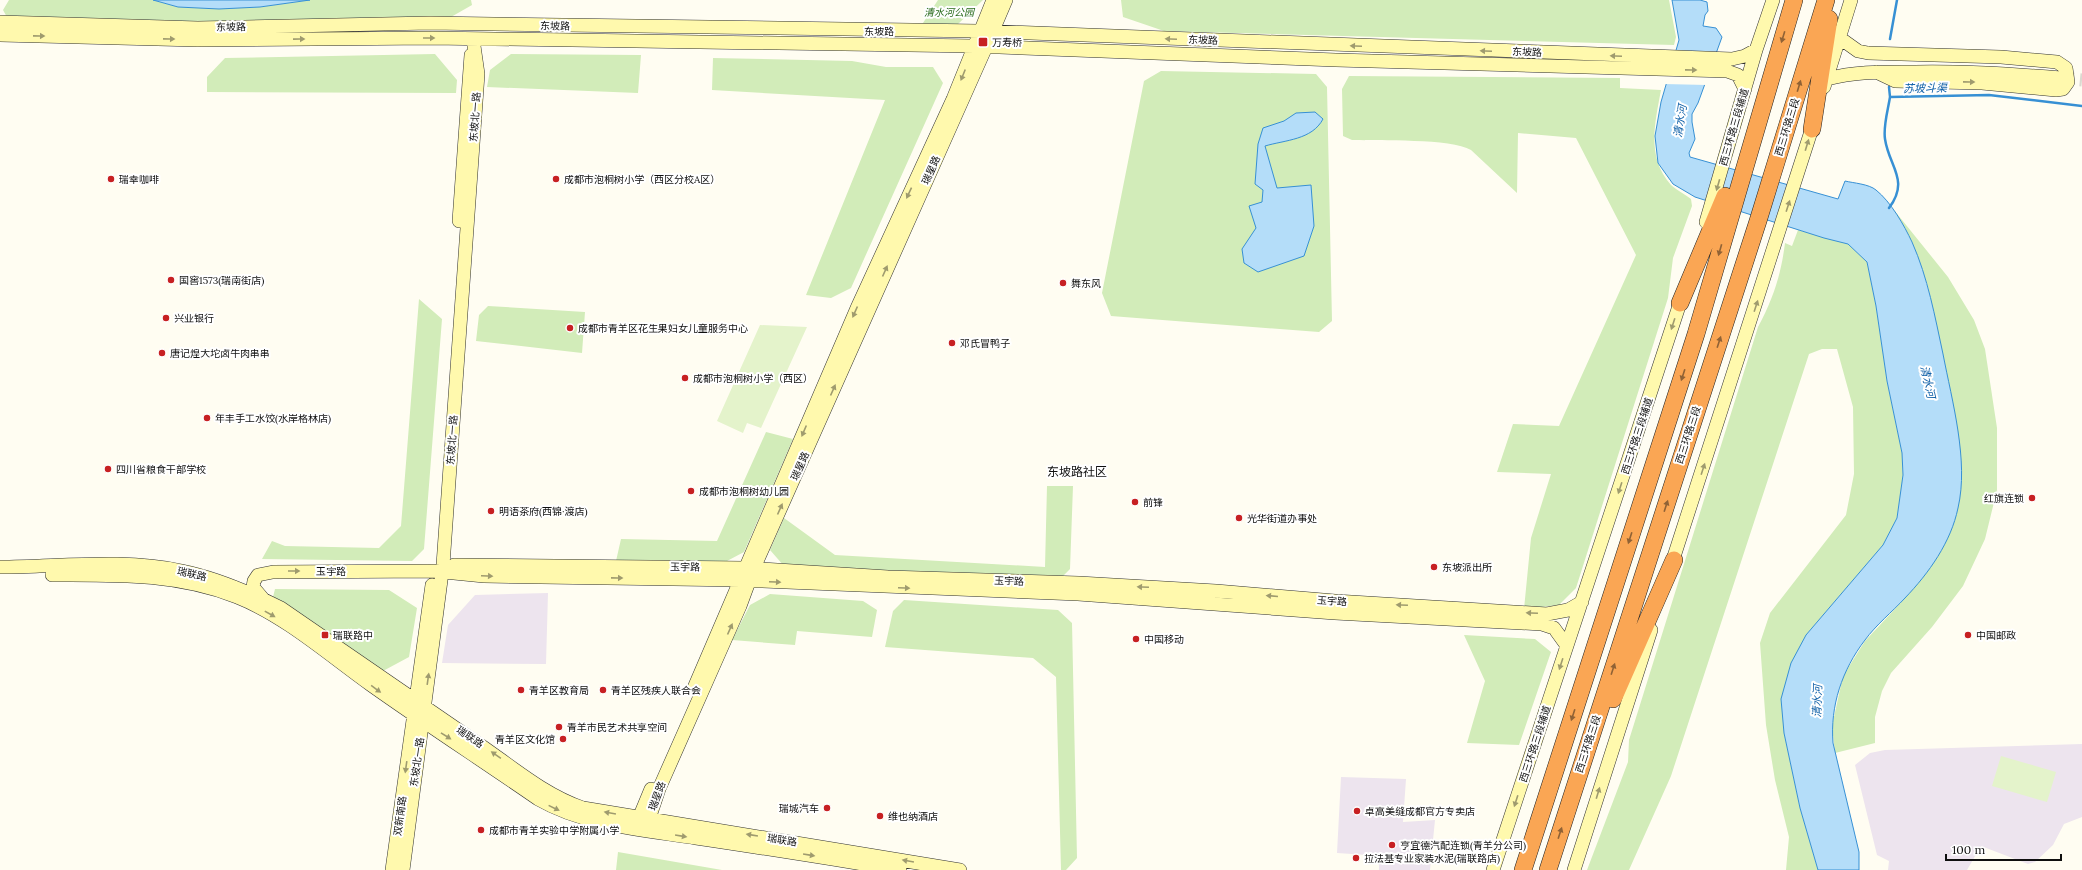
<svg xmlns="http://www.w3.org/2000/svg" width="2082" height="870" viewBox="0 0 2082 870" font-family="Lora,'Noto Sans SC',serif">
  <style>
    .industrial { fill: #ede4ee }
    .green { fill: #d2ecb9 }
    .pitch { fill: #e4f3cb }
    .water { fill: #b4ddf9; stroke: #3790d4 }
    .pier { fill: #fffdf2 }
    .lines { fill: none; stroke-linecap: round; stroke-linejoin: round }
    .stream { stroke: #3790d4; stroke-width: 2.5 }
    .secondary-tunnel { stroke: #dbd9d0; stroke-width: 13; stroke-dasharray: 13 6; stroke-linecap: butt }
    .secondary-casing { stroke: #313131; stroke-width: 14 }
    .highway-casing { stroke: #202020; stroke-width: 18 }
    .secondary { stroke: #fff9ad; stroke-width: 13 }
    .highway { stroke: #faa654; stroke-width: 17 }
    .oneway { fill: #9f9b6e }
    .oneway2 { fill: #906235 }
    .poi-dot { fill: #c72022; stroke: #fff; stroke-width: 1.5 }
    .labels { text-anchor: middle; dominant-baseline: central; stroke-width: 4; stroke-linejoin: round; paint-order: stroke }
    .park-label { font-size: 10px; font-style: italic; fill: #296b1c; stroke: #fff }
    .street-label { font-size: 10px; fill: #0f0f0f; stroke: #fff }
    .poi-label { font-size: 10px; fill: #0f0f0f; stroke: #fff; text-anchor: start }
    .water-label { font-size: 11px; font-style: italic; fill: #1161a8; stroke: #fff }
    .quarter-label { font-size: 12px; fill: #0f0f0f; stroke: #fff }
  </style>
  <rect width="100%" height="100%" fill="#fffdf2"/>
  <path class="industrial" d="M548,593L546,664L442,663L448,625L475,595Z
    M2082,744V817L2064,824L2053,845L2035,862L2028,864L1981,846L1967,870H1888L1889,861L1877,855L1855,765L1870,753L1885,750Z
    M1341,777L1406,779L1403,822L1435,820L1430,870H1379V865L1367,855L1337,853Z"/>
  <path class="green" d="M9,0H153L178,7H260L310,0H471L472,5L451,17L236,23L8,19L3,10Z
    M938,0H983L957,25L921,26Z
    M1121,0H1669L1676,37L1674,45L1164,31L1123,17Z
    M435,54L457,80L456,93L207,92V77L225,58Z
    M511,54L641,55L638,93L487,87L490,70Z
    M713,58L852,61L886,67H933L943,83L851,288L831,298L806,295L885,100L712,90Z
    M1161,71L1316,74L1327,87L1332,321L1319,332L1111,316L1102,293L1144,81Z
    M1349,76L1620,78V88L1661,90C1655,123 1646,157 1671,185C1676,190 1685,194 1691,199L1692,206L1673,258L1668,298L1576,588L1559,605L1524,609L1531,538L1551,474L1497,472L1513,424L1559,426L1636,255L1576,138L1518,133L1517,193L1471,150C1451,138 1379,141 1352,140L1343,136L1342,89Z
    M1894,210L1948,277L1974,320L1985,349L1997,428V490L1985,539L1963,586L1932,627L1891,673L1882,691L1875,717V743L1835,753L1832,726L1843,676L1865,641L1907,596L1960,490L1961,458L1950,392L1928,287L1912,242Z
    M1798,230L1848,244L1867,262L1876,306L1887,381L1902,453L1903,475L1897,518L1883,545L1806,635L1784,733L1800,808L1818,870H1786L1789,837L1775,780L1766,725L1760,643L1770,613L1846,515L1854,474L1853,407L1837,349H1822L1809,354L1671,776L1629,870H1587L1628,762L1629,740L1758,327C1773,299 1781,275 1785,243L1792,246Z
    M419,299L442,319L424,549L412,561L262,559L272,541L285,546L379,548L401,526Z
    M488,306L585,312L582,353L476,341L479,315Z
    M766,432L793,439L744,552L727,561H616L621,539L717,541Z
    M1047,486H1073L1070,569L1061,578L784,566L770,550L784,518L835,555L1045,567Z
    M275,589L389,590L417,608L409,657L383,671L273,597Z
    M770,594L863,601L877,610L872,637L797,631L795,645L732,640L750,605Z
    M904,600L1058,610L1072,623L1077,858L1066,870H1061L1056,677L1033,658L885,647L893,611Z
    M1464,635L1535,639L1551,652L1519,745L1467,743L1485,681Z
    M618,852L722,870H616Z"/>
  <path class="pitch" d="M760,325L807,327L761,428L747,423L743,433L717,421Z
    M2001,756L2056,772L2047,802L1992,786Z"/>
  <path class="water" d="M153,0H310L260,7L219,9L178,7Z
    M1672,0H1700L1707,2L1708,11L1705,15L1703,26L1716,28L1722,37L1698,103L1692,114V122L1695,139L1689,153L1690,157L1838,199L1845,181C1853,183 1869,184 1876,190C1891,202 1904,225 1912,242C1928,278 1935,317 1943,354C1952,401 1969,461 1958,508C1951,542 1929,573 1905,598C1892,612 1876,625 1865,640C1842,670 1830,706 1833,743L1859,852V870H1818L1800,808L1784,733L1781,699L1791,663L1806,635L1883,545L1897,518L1903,475L1902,453L1887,381L1876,306L1867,262L1848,244L1824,238L1695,197L1673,184L1658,163L1655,136L1661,102L1679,40Z
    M1315,112L1323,119C1312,140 1285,140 1265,146L1277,188L1311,185L1314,226L1304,256L1258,272L1244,263L1242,249L1256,228L1249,206L1262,202L1263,190L1255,184L1258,144L1263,128L1284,121L1296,113Z"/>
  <path class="pier" d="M1674,51L1719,52L1707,85L1664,84Z"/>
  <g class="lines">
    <path class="stream" d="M1890,39L1897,0
      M1889,87L1890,97
      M1889,208C1910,180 1889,167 1885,139C1883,126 1888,110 1890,97L1989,95L2082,106"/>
    <path class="secondary-tunnel" d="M2061,78L2082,80"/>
    <defs>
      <path id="secondary" d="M0,22L198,28L430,23L979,31L1732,59L1745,56L1756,50
        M0,35L197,40L433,38L974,46L1336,60L1727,71L1738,75L1745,89
        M1844,41L1858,51L1868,53L2001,57L2057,62L2066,68L2068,82L2063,89L2056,90L1982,83L1895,81L1876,72
        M1827,79C1856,71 1885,72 1915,72C1964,71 2012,74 2061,78
        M1824,87L1851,0
        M459,221L471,55
        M1706,222L1756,50L1773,0
        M454,565L745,568L888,577L1079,583L1216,591L1335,601L1547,614L1568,610L1582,602
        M0,567C59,567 123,558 182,571C217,578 249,592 281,608C345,652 409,696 473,740C509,764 542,794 583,808L960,870
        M1670,569L1815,119
        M52,575C115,575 177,573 237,597C285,616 329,655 371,685C426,724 483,761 538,799C585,826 644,830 696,838C764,848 832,859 900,870
        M264,600L253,587L254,581L258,575L273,572L434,571L484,576L740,580L1078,594L1335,613L1542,624L1554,628L1567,646
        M694,688L857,308L953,99L993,0
        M643,825L649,819L659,789L740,606L754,568L986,47L1006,0
        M639,826V818L651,789
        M392,870L432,585
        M403,870L443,565L478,74L473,39
        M1493,870L1683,294
        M1574,870L1651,630"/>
      <path id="highway" d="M1812,129L1829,19
        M1680,303L1725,196
        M1613,699L1674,560
        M1523,870L1696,334L1794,0
        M1548,870L1758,221L1826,0"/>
    </defs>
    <use href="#secondary" class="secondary-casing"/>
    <use href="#highway" class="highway-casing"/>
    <use href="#secondary" class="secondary"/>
    <use href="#highway" class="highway"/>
  </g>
  <defs><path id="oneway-solid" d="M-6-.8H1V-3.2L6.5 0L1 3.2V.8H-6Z"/></defs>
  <g class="oneway">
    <use href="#oneway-solid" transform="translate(39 36) rotate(1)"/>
    <use href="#oneway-solid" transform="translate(429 38)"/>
    <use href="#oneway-solid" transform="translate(169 39) rotate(1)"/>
    <use href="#oneway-solid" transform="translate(299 39) rotate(-1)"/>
    <use href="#oneway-solid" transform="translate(1171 39) rotate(-178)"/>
    <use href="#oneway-solid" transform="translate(1356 46) rotate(-178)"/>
    <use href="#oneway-solid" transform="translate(1486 51) rotate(-178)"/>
    <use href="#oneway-solid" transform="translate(1616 56) rotate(-178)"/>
    <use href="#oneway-solid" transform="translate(1691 70) rotate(1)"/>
    <use href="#oneway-solid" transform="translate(963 75) rotate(112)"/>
    <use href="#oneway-solid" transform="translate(1969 82) rotate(1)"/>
    <use href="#oneway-solid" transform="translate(1807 145) rotate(-73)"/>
    <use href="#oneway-solid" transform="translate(1718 185) rotate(106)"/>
    <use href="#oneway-solid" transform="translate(909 193) rotate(115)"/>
    <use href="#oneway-solid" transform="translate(1788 206) rotate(-72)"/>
    <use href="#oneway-solid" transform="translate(885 271) rotate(-66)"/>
    <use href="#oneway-solid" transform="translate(1756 306) rotate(-72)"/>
    <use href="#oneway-solid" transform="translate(855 312) rotate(114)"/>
    <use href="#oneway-solid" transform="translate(1673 324) rotate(108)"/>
    <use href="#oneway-solid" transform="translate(833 390) rotate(-66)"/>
    <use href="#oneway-solid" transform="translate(804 431) rotate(113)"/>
    <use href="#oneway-solid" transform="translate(1703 469) rotate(-72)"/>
    <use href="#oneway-solid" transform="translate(1620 488) rotate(108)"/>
    <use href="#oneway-solid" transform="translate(780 509) rotate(-66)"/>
    <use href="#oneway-solid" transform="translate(294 571)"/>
    <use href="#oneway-solid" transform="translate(487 576) rotate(3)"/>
    <use href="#oneway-solid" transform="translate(617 578) rotate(1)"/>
    <use href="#oneway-solid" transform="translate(775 582) rotate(3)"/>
    <use href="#oneway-solid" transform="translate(1143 587) rotate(-177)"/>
    <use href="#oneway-solid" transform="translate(904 588) rotate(2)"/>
    <use href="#oneway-solid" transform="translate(1272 596) rotate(-175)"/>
    <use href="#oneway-solid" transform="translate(1402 605) rotate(-177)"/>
    <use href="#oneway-solid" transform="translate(1532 613) rotate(-177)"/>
    <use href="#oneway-solid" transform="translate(270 614) rotate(29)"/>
    <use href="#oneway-solid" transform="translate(730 629) rotate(-66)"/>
    <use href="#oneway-solid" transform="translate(1561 664) rotate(108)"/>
    <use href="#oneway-solid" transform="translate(428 679) rotate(-82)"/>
    <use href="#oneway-solid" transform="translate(376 689) rotate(36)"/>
    <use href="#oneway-solid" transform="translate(446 736) rotate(32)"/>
    <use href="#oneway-solid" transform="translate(496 755) rotate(-145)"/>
    <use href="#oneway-solid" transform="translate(406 767) rotate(98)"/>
    <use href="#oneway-solid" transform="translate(1598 793) rotate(-73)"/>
    <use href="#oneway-solid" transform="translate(1516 801) rotate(108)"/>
    <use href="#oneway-solid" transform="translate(554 808) rotate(26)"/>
    <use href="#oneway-solid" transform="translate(610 813) rotate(-170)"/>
    <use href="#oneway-solid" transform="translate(752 835) rotate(-171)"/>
    <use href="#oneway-solid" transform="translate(681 836) rotate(9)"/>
    <use href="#oneway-solid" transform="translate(809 855) rotate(9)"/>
    <use href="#oneway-solid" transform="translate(908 861) rotate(-170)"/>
  </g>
  <g class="oneway2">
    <use href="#oneway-solid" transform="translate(1783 37) rotate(107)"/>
    <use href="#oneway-solid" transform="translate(1799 86) rotate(-73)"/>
    <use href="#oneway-solid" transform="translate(1720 250) rotate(106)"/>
    <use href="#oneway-solid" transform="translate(1719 342) rotate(-72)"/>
    <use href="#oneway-solid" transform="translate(1683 375) rotate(108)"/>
    <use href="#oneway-solid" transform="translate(1666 506) rotate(-72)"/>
    <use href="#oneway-solid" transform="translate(1630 538) rotate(108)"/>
    <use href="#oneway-solid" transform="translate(1613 669) rotate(-72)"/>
    <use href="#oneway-solid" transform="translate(1573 715) rotate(108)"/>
    <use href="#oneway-solid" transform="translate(1560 833) rotate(-72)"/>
  </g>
  <g class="poi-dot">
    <rect x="978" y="37" width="10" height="10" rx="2"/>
    <circle cx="111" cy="179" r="4"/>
    <circle cx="556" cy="179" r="4"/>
    <circle cx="171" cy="280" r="4"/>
    <circle cx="1063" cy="283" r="4"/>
    <circle cx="166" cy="318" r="4"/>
    <circle cx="570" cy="328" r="4"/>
    <circle cx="952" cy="343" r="4"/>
    <circle cx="162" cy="353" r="4"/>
    <circle cx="685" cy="378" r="4"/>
    <circle cx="207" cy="418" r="4"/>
    <circle cx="108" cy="469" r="4"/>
    <circle cx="691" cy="491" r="4"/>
    <circle cx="2032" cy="498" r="4"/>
    <circle cx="1135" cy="502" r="4"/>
    <circle cx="491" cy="511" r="4"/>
    <circle cx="1239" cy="518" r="4"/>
    <circle cx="1434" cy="567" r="4"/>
    <rect x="321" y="631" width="8" height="8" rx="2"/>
    <circle cx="1968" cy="635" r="4"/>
    <circle cx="1136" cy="639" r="4"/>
    <circle cx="521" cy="690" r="4"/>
    <circle cx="603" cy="690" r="4"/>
    <circle cx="559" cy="727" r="4"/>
    <circle cx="563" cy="739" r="4"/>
    <circle cx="827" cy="808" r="4"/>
    <circle cx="1357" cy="811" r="4"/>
    <circle cx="880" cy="816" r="4"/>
    <circle cx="481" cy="830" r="4"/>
    <circle cx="1392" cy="845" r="4"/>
    <circle cx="1356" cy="858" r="4"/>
  </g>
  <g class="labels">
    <g class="park-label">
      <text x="949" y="12">清水河公园</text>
    </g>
    <g class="street-label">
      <text transform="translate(555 26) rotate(1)">东坡路</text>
      <text transform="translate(231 27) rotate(-1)">东坡路</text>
      <text x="879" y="31">东坡路</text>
      <text transform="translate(1203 40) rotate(2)">东坡路</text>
      <text transform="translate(1527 52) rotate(2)">东坡路</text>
      <text transform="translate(475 117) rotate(-86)">东坡北一路</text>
      <text transform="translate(1734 127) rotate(-74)">西三环路三段辅道</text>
      <text transform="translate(1787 127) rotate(-73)">西三环路三段</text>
      <text transform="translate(931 170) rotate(-66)">瑞星路</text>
      <text transform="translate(1688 435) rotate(-72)">西三环路三段</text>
      <text transform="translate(1637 436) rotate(-72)">西三环路三段辅道</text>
      <text transform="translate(452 440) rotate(-86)">东坡北一路</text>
      <text transform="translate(800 466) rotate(-66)">瑞星路</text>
      <text transform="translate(685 567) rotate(1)">玉宇路</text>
      <text x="331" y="571">玉宇路</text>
      <text transform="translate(192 574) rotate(13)">瑞联路</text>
      <text transform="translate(1009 581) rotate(2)">玉宇路</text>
      <text transform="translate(1332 601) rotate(4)">玉宇路</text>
      <text transform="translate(470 737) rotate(34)">瑞联路</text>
      <text transform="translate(1535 744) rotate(-72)">西三环路三段辅道</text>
      <text transform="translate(1588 744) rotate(-72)">西三环路三段</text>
      <text transform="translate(417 762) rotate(-82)">东坡北一路</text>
      <text transform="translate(657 796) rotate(-69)">瑞星路</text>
      <text transform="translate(400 816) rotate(-82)">双新南路</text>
      <text transform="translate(782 840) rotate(9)">瑞联路</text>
    </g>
    <g class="poi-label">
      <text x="992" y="42">万寿桥</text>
      <text x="119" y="179">瑞幸咖啡</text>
      <text x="564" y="179">成都市泡桐树小学（西区分校A区）</text>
      <text x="179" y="280">国窖1573(瑞南街店)</text>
      <text x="1071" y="283">舞东风</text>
      <text x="174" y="318">兴业银行</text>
      <text x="578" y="328">成都市青羊区花生果妇女儿童服务中心</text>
      <text x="960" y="343">邓氏冒鸭子</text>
      <text x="170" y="353">唐记煌大坨卤牛肉串串</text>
      <text x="693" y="378">成都市泡桐树小学（西区）</text>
      <text x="215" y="418">年丰手工水饺(水岸格林店)</text>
      <text x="116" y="469">四川省粮食干部学校</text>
      <text x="699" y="491">成都市泡桐树幼儿园</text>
      <text x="2024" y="498" text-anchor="end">红旗连锁</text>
      <text x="1143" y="502">前锋</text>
      <text x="499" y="511">明语茶府(西锦·渡店)</text>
      <text x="1247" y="518">光华街道办事处</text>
      <text x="1442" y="567">东坡派出所</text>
      <text x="333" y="635">瑞联路中</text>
      <text x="1976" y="635">中国邮政</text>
      <text x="1144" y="639">中国移动</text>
      <text x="529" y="690">青羊区教育局</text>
      <text x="611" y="690">青羊区残疾人联合会</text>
      <text x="567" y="727">青羊市民艺术共享空间</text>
      <text x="555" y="739" text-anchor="end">青羊区文化馆</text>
      <text x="819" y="808" text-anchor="end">瑞城汽车</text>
      <text x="1365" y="811">卓高美缝成都官方专卖店</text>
      <text x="888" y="816">维也纳酒店</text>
      <text x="489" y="830">成都市青羊实验中学附属小学</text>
      <text x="1400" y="845">亨宜德汽配连锁(青羊分公司)</text>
      <text x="1364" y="858">拉法基专业家装水泥(瑞联路店)</text>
    </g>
    <g class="water-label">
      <text transform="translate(1925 88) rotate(-1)">苏坡斗渠</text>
      <text transform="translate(1680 121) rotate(-81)">清水河</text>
      <text transform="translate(1928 382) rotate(77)">清水河</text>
      <text transform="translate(1817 701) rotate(-88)">清水河</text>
    </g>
    <g class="quarter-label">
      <text x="1077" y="471">东坡路社区</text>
    </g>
  </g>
  <path d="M1946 854v6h115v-6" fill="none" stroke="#0f0f0f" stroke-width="2"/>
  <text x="1952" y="854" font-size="12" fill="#0f0f0f" stroke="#ffffff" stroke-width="3" paint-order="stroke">100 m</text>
</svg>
